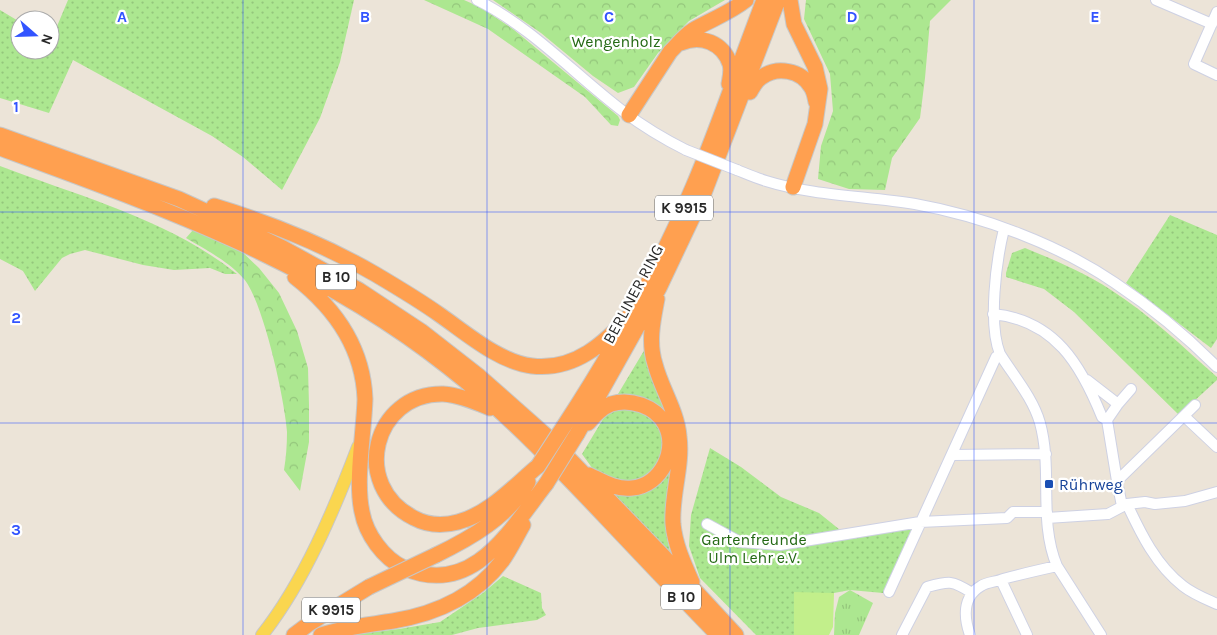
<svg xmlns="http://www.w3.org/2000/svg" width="1217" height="635" viewBox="0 0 1217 635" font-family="Karla,sans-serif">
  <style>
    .grass { fill: url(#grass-dots) }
    .forest { fill: url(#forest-crowns) }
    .park { fill: url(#park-tufts) }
    .pitch { fill: #c2ef8b }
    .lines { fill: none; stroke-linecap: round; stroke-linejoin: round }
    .minor-casing { stroke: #ced1e3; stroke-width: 12 }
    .major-casing { stroke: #c7c7c7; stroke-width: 14 }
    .highway-casing { stroke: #c7c7c7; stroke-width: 17 }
    .minor { stroke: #fff; stroke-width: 10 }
    .major { stroke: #fad64f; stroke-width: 12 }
    .highway { stroke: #ffa050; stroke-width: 15 }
    .minor-bridge-casing { stroke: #ced1e3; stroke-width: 12; stroke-linecap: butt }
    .highway-bridge-casing { stroke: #c7c7c7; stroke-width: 17; stroke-linecap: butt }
    .minor-bridge { stroke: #fff; stroke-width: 10 }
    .highway-bridge { stroke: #ffa050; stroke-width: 15 }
    .grid { fill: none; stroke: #3254ff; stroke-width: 1; stroke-opacity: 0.55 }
    .transit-dot { fill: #1a4fb4; stroke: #fff; stroke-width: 2 }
    .labels { text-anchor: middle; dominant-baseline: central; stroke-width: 4.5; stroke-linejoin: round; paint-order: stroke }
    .shield { fill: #fff; stroke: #686868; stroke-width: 1 }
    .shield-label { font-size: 15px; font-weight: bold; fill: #282828 }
    .park-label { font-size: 16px; fill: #246914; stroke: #fff }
    .street-label { font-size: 16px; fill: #282828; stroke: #fff }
    .transit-label { font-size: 16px; fill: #164399; stroke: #fff; text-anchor: start }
    .grid-label { font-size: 16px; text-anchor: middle; font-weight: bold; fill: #3254ff; stroke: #fff; stroke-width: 4.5; stroke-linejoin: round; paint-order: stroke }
  </style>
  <defs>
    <pattern id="grass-dots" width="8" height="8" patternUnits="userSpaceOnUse" patternTransform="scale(1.25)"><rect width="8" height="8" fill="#ace790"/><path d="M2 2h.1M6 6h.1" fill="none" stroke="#94c67c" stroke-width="1.8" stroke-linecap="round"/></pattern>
    <pattern id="forest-crowns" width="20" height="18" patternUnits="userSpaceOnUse" patternTransform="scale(1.25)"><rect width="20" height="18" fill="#ace790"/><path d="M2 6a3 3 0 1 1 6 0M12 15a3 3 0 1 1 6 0" fill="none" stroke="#94c67c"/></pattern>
    <pattern id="park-tufts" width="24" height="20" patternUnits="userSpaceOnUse" patternTransform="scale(1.25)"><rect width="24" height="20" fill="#ace790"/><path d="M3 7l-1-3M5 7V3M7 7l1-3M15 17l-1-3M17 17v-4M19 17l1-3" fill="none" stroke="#94c67c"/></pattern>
  </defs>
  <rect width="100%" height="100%" fill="#ece4d8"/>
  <path class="grass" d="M68,0H354L340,62L320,118L282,190L243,157L212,136L73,60L49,113L0,98V10L20,22V50H50V43Z
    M0,166C81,197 168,219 237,274H225L210,268L174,270L143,265L85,250L70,254L62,258L35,291L23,271L0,259Z
    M1170,215L1217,235V339L1211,348L1126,283Z
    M1025,248C1054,260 1084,272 1111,290C1149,314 1183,347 1217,377V380L1179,415L1074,312L1044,289L1006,277V273L1012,253Z
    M645,349L674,427L667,538L671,556L611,494L582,454Z
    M710,448L741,467L781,497L819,513L850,538L916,526L883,593L850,590L834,593H794V635H756L700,578L689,546L691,515Z
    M503,576L541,593L542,608L546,615L537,620L478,628L452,635H350L399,629L440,622L483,593Z"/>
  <path class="forest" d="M424,0H464L480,7L513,29L618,116L620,120L618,126L611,125L585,97L488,29Z
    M493,0H725L689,21L658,53L634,87L618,93L593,76L541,33Z
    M806,0H951L930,21L925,78L920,118L892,158L885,190L849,189L818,179L821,146L833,111L830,74L804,19Z
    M193,230L238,248L259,268L279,293L297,331L308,368L309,405V442L300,491L284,470C286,458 287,445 287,432C285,401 263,299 243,278C228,261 206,250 186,238Z"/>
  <path class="park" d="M850,590L873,603L859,635H834L835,613L839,597Z"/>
  <path class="pitch" d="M794,592L834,593L833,627L829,635H794Z"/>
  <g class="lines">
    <defs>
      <path id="minor" d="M477,0C533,28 575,75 624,112C644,127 664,139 686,150
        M1156,0L1212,24
        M1217,12L1194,64L1217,75
        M737,170C747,174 756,178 766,181C814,196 866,196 915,204C982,216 1058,244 1115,283C1151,307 1186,336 1217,367
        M1004,229C996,261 988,324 1000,354C1013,375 1033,398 1040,423C1053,470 1038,521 1057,566L1101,635
        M993,314C1055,320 1081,365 1102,417L1107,420L1117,481
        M1087,380L1118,404L1107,420
        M1118,404L1131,389
        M1184,416L1217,447
        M952,455L1046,454
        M1127,504C1141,534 1156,565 1183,586C1193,594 1206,599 1217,604
        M1122,506L1117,481L1195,405
        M1047,518L1108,514L1127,504L1145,502L1155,504L1185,501L1217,492
        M707,524L740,542L780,545L920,522L1007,518L1013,512H1047
        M1001,580L1027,635
        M889,592L996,357L1000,354
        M902,635L927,587C949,581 952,580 972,593
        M970,635C964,618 962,597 981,586C987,582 996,582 1003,579C1021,574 1039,570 1057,566"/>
      <path id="major" d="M262,635C304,582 334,510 358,447"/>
      <path id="highway" d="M790,0L794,24L815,67L820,89L815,124L793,187
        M681,43C701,34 723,43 730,64C732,71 730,78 729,84
        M750,92C753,87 756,80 762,77C777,66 801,70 811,87C814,91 815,97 816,102
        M629,115L670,52C677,45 684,36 693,30C710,20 730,13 746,0
        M0,135L179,199L227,221L283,248L359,290L421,331L480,377L549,438L664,557L736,635
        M0,148C156,205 316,262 448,367C507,413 559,468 611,523C646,560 682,598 718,635
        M214,206C270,223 325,245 375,274C397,287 419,300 440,315C466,333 499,362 532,366C575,371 605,343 632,313
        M295,277C335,308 363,347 365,399C364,433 355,480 362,512C366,534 383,558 404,568C473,598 510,530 546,484
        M657,299C653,320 648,342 655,364C661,388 677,411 679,436C683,466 671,495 673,524C675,545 684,564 692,582
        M490,408C475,402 459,395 443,394C373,393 350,486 414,518C427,525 443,526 458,522C489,514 514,486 538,466
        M588,423C595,415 601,408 611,404C630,398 655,406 665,424C679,449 661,486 632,488C616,490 602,481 589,475
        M564,426C613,351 658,271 693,187C719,126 740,62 764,0
        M577,434L659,288L704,193L778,0
        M436,555C471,538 508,517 528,482
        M294,635L310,623L369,587
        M321,635C344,627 368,625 393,621C435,614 475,597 502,561C510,550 516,537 523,525"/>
    </defs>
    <use href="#minor" class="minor-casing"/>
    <use href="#major" class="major-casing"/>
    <use href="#highway" class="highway-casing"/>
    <use href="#minor" class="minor"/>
    <use href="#major" class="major"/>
    <use href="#highway" class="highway"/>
    <defs>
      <path id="minor-bridge" d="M686,150L737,170"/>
      <path id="highway-bridge" d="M538,466L564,426
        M546,484L577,434
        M369,587L436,555"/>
    </defs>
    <use href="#minor-bridge" class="minor-bridge-casing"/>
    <use href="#highway-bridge" class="highway-bridge-casing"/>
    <use href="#minor-bridge" class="minor-bridge"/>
    <use href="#highway-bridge" class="highway-bridge"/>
  </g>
  <path class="grid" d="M243,0V635M487,0V635M730,0V635M974,0V635M0,212H1217M0,423H1217"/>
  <rect class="transit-dot" x="1044" y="479" width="10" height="10" rx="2.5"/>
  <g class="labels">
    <g class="shield">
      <rect x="655" y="195.5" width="58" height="25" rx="4"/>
      <rect x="316" y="264.5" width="40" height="25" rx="4"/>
      <rect x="661" y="584.5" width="40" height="25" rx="4"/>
      <rect x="302" y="597.5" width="58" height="25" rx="4"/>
    </g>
    <g class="shield-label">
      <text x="684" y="208">K 9915</text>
      <text x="336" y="277">B 10</text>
      <text x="681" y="597">B 10</text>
      <text x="331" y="610">K 9915</text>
    </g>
    <g class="park-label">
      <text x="616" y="41">Wengenholz</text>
      <text x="754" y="539">Gartenfreunde<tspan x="754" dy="18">Ulm Lehr e.V.</tspan></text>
    </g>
    <g class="street-label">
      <text transform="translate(633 294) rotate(-62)">BERLINER RING</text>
    </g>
    <g class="transit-label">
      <text x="1059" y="484">Rührweg</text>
    </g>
  </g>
  <g class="grid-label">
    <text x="122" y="22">A</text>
    <text x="365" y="22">B</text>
    <text x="609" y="22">C</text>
    <text x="852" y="22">D</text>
    <text x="1095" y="22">E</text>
    <text x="16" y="112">1</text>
    <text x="16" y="323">2</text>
    <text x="16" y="535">3</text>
  </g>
  <g transform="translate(35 35) rotate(110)"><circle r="24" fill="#ffffff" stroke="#a9a9a9"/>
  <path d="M0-4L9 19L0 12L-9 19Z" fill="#3254ff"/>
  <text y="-8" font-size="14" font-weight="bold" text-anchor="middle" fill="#282828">N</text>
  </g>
</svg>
